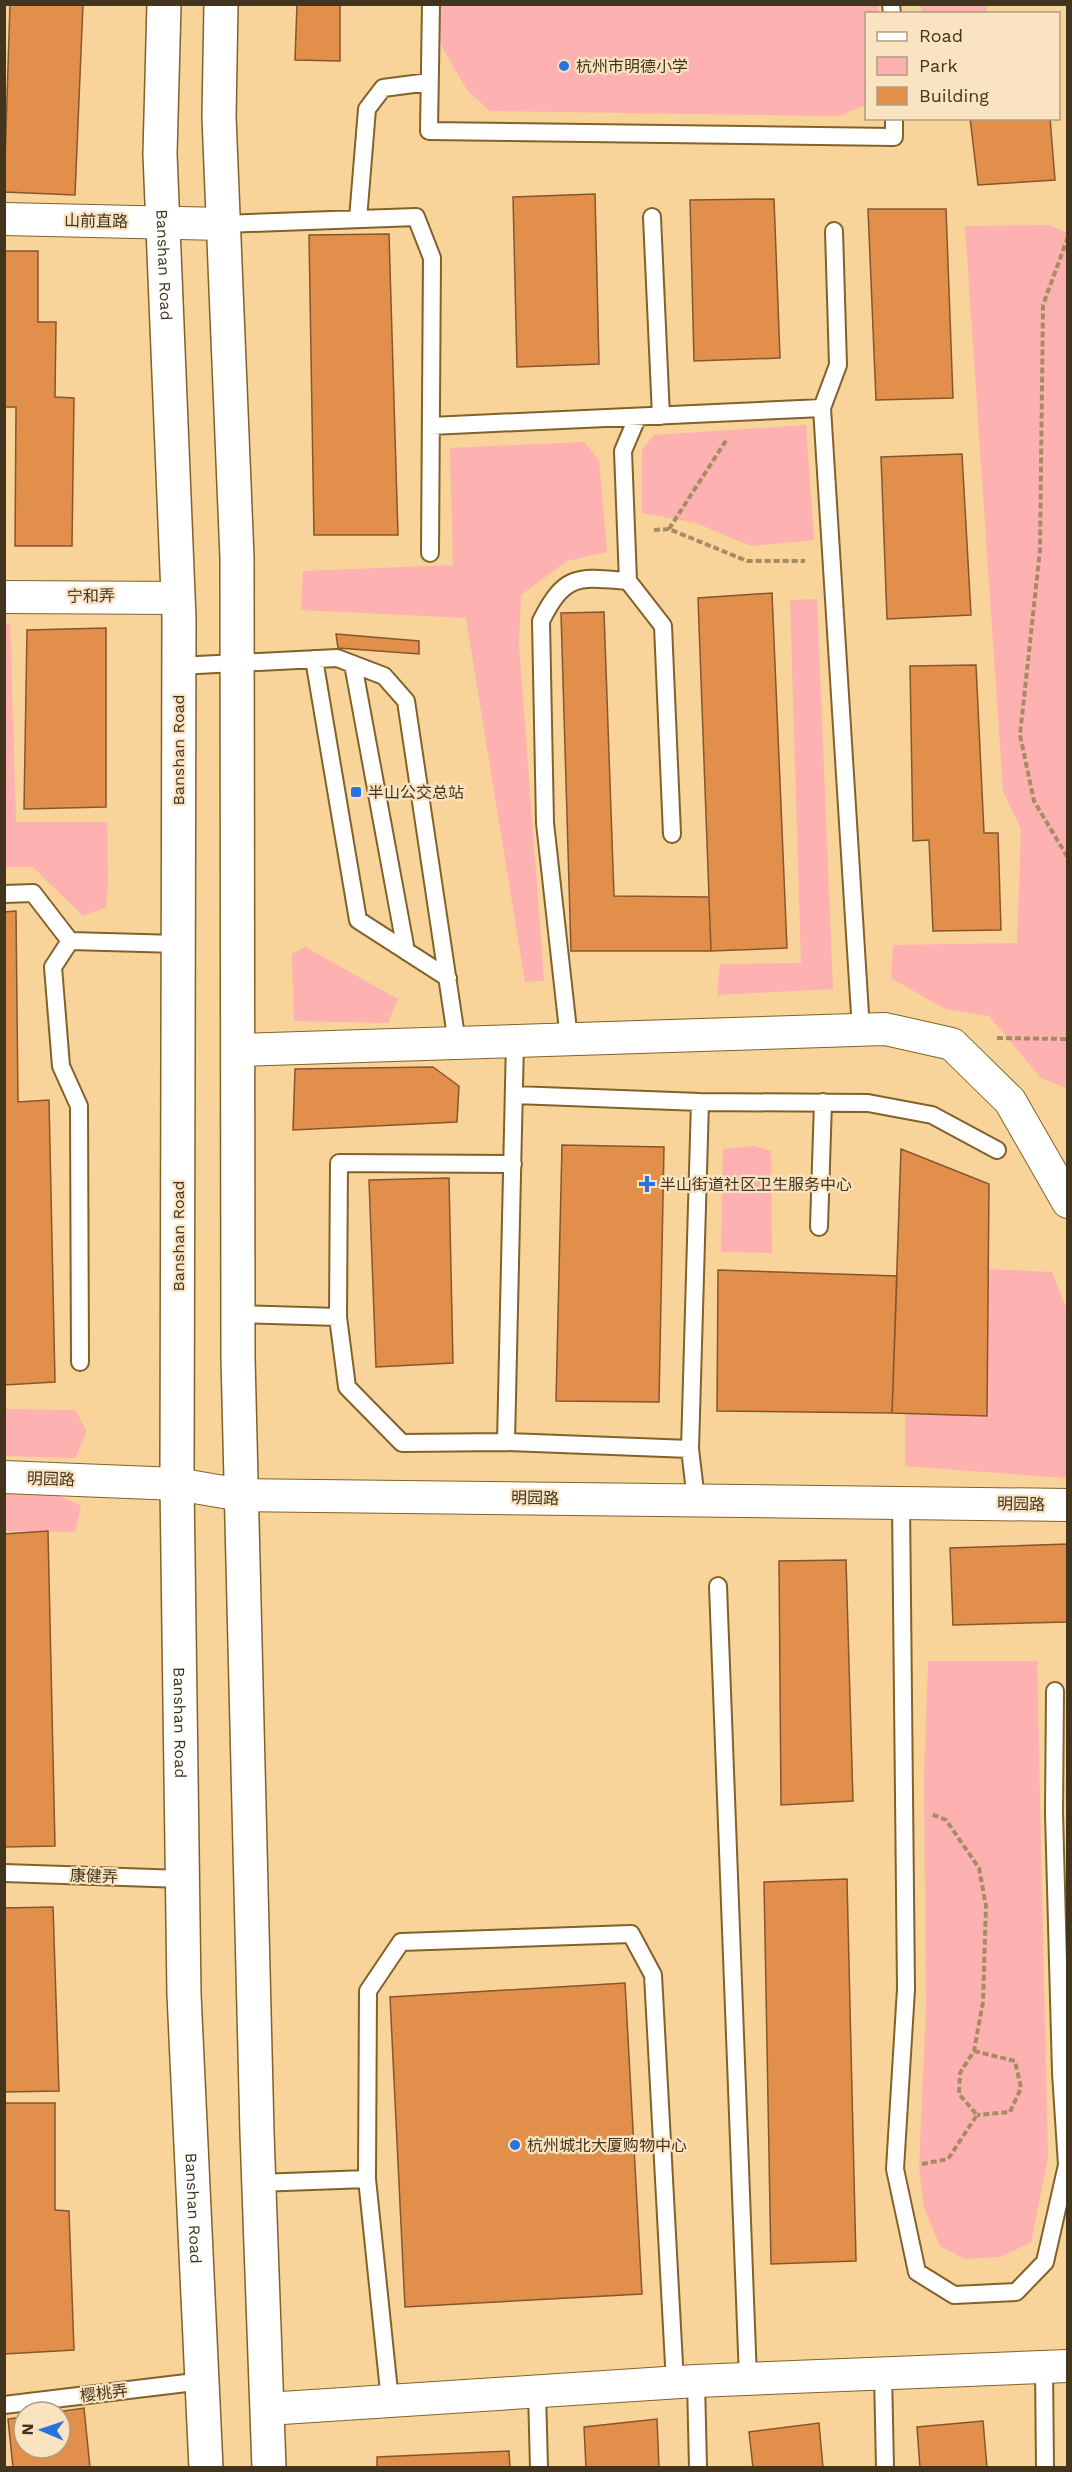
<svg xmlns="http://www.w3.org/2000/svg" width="1072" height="2472" viewBox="0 0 1072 2472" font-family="'Work Sans','Noto Sans SC',sans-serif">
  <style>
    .green { fill: #fdb1b1 }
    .building { fill: #e18f4a; stroke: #86562e; stroke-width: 1.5 }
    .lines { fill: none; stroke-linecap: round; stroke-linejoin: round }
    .lane-casing { stroke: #826229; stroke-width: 20 }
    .street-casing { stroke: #826229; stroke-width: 34 }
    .secondary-casing { stroke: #826229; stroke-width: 36 }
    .path { stroke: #a78c62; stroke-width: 4; stroke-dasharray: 6 3; stroke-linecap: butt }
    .lane { stroke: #fff; stroke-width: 16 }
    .street { stroke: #fff; stroke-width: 32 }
    .secondary { stroke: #fff; stroke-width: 33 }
    .poi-dot { fill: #2a72de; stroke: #f9e3c1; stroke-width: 2 }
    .labels { text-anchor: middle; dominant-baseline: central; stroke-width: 4.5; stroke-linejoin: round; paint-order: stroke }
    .poi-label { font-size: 16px; fill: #43351d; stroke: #f9e3c1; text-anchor: start }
    .street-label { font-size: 16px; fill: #43351d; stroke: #f9e3c1 }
  </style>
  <rect width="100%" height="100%" fill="#f8d39a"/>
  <path class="green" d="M877,4L879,13L866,14V105L838,116L490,111L467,90L442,47L432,5Z
    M921,5H987V13H921Z
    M1048,225L1068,233L1067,1088L1041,1078L989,1016L945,1009L891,978L893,945L1017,943L1021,829L1003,791L965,226Z
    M806,425L814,540L751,546L696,523L642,513V450L654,435Z
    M584,442L599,460L607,552L567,561L521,595L519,645L544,981L525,982L466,618L301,610L303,571L453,565L450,448Z
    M817,599L833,989L717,995L720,964L801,963L790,600Z
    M5,623H10L16,822H107L108,881L106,907L83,916L33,867H5Z
    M305,947L398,999L388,1023L294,1021L292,954Z
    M754,1146L771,1151L772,1253L721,1252L723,1149Z
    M988,1269L1052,1272L1067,1310V1476L1065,1478L905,1466V1413Z
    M5,1409L75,1410L87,1431L75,1458L5,1456Z
    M5,1494L58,1495L81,1506L75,1532L5,1531Z
    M928,1661H1037L1048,2157L1031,2243L999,2257L965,2259L940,2246L924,2207L919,2168L926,2005L924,1778Z"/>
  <path class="building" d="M10,4H83L75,195L4,192Z
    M297,4H340V61L295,60Z
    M970,118H1050L1055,180L978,185Z
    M595,194L599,364L517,367L513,197Z
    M774,199L780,358L694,361L690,200Z
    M868,209H946L953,398L876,400Z
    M389,234L398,535H314L309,235Z
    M4,251H38V322H56L55,397L74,398L72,546H15L16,407H4Z
    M962,454L971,615L887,619L881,457Z
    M772,593L787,948L711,951L698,598Z
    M604,612L614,896L709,897L711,951H571L561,613Z
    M106,628V807L24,809L27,630Z
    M336,634L419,641V654L338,648Z
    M976,665L984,833H998L1001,930L933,931L929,840L913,841L910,666Z
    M16,911L18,1102L49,1100L55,1382L4,1385V912Z
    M433,1067L459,1086L457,1122L293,1130L295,1069Z
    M562,1145L664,1147L659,1402L556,1401Z
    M901,1149L989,1184L987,1416L892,1413Z
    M449,1178L453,1363L376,1367L369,1180Z
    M718,1270L897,1276L892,1413L717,1411Z
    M48,1531L55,1846L4,1847V1534Z
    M1068,1544V1622L953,1625L950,1548Z
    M846,1560L853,1801L781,1805L779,1561Z
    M847,1879L856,2261L771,2264L764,1882Z
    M53,1907L59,2091L4,2092V1908Z
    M625,1983L642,2294L405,2307L390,1997Z
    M4,2103H55V2210L69,2211L74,2350L5,2354Z
    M84,2408L90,2468H13L8,2419L24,2417V2448H60V2412H57Z
    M657,2419L659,2468H586L584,2427Z
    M983,2421L987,2468H920L917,2427Z
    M819,2423L823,2468H753L749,2432Z
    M509,2451L510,2468H377V2457Z"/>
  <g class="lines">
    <defs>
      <path id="lane" d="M431,4L429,131L894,137V118
        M891,4L892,14
        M652,217L661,416
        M358,219L367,109L383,88L429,82
        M223,224L416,217L432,258L430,553
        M822,408L838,365L834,231
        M637,418L623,451L628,581L663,626L672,834
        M431,426L822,408L861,1030
        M314,659L358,920L448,978
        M353,664L406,951
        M178,666L337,658L384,676L406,701L457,1043
        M4,894L33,893L70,941L178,944
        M70,941L53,967L61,1066L79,1106L80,1362
        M569,1039L545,823L541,621C565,573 578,577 628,581
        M515,1095L700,1102L868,1103L932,1115L997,1150
        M819,1227L823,1102
        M238,1314L338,1317L339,1163L513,1164
        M338,1317L347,1387L402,1443L506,1442L515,1041
        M506,1442L690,1449L700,1102
        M690,1449L696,1500
        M901,1503L906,1989L895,2169L917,2272L954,2295L1016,2292L1045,2262L1067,2165L1061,2073L1054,1813L1055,1691
        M718,1586L748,2379
        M4,1873L183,1879
        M367,2179L368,1991L401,1942L631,1934L653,1975L675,2383
        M258,2183L367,2179L390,2401
        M1044,2367L1045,2468
        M883,2373L885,2468
        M696,2381L698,2468
        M537,2392L539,2468
        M4,2405L203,2381"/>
      <path id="street" d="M4,219L223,224
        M4,597L178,598
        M239,1050L885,1029L952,1044L1010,1101L1068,1202
        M4,1477L177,1484L241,1495L1068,1505
        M267,2409L696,2381L1068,2366"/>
      <g id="secondary">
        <path id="s1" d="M164,4L160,154L179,619L177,1484L184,1994L206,2468"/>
        <path d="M221,4L219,117L237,558L238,1358L257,2133L269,2468"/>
      </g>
    </defs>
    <use href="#lane" class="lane-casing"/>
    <use href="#street" class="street-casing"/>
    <use href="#secondary" class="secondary-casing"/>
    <path class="path" d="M1068,237L1043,305L1040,550L1020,735L1034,801L1068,858
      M669,529L727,439
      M654,530L669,529L747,561H805
      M997,1038L1068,1039
      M974,2051L1015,2061L1021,2088L1010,2112L977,2115
      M922,2164L948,2159L977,2115L959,2094L960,2073L974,2051L983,2002L986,1906L979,1868L946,1820L931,1814"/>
    <use href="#lane" class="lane"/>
    <use href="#street" class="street"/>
    <use href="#secondary" class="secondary"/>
  </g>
  <g class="poi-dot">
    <circle cx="564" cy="66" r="6"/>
    <rect x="350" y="786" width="12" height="12" rx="3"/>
    <path d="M644 1175h6v6h6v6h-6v6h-6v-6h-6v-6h6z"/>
    <circle cx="515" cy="2145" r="6"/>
  </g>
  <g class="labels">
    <g class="poi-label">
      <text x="576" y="66">杭州市明德小学</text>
      <text x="368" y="792">半山公交总站</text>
      <text x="660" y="1184">半山街道社区卫生服务中心</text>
      <text x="527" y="2145">杭州城北大厦购物中心</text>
    </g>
    <g class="street-label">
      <text transform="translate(96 221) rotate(1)">山前直路</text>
      <text stroke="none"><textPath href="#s1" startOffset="261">Banshan Road</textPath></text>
      <text transform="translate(91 596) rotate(-1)">宁和弄</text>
      <text transform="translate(178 750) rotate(-90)">Banshan Road</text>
      <text transform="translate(178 1236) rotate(-90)">Banshan Road</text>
      <text transform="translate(51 1479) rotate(2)">明园路</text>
      <text transform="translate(535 1498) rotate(1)">明园路</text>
      <text transform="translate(1021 1504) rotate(1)">明园路</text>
      <text stroke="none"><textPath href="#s1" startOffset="1719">Banshan Road</textPath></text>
      <text transform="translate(94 1876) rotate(2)">康健弄</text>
      <text stroke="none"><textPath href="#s1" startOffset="2205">Banshan Road</textPath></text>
      <text transform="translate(104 2393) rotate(-7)">樱桃弄</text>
    </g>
  </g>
  <rect width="1072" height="2472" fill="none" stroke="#43351d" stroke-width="12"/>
  <rect x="865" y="12" width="195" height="108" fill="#f9e3c1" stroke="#b09d7f" stroke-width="1.5"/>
  <rect x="877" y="32" width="30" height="9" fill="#ffffff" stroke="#b09d7f" stroke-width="1.5"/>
  <text x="919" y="42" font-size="18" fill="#43351d">Road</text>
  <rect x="877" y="57" width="30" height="18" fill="#fdb1b1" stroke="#b09d7f" stroke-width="1.5"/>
  <text x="919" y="72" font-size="18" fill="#43351d">Park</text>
  <rect x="877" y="87" width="30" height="18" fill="#e18f4a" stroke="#b09d7f" stroke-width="1.5"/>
  <text x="919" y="102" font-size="18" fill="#43351d">Building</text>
  <g transform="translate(42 2430) rotate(272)"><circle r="28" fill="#f9e3c1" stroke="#b09d7f" stroke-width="1.5"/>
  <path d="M0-4.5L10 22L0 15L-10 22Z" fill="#2a72de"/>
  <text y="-9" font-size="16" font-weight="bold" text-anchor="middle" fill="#43351d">N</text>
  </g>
</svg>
